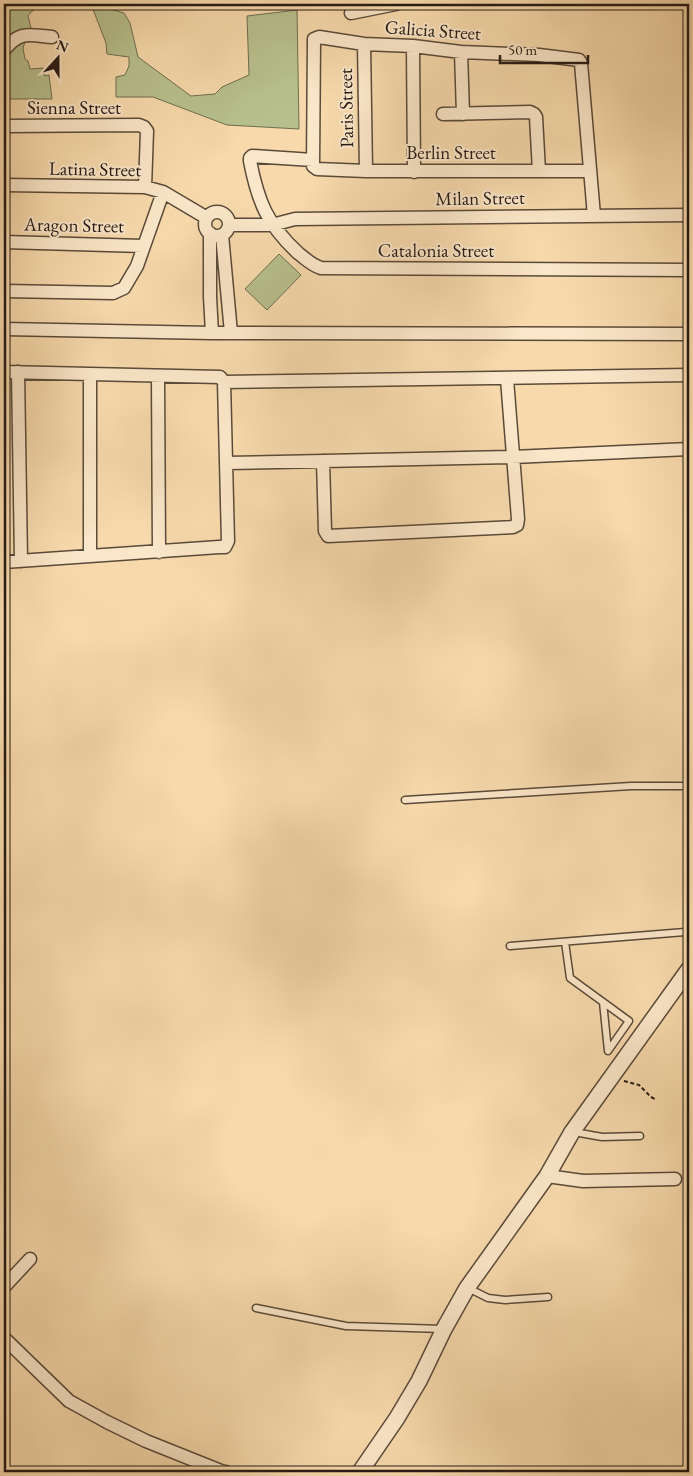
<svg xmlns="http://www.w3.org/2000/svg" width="693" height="1476" viewBox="0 0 693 1476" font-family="'EB Garamond',serif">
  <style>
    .green { fill: #b7c08d; stroke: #6e6d51 }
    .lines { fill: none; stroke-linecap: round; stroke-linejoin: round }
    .service-casing { stroke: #5a4a3a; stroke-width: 9 }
    .minor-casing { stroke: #5a4a3a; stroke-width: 15 }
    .tertiary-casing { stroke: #5a4a3a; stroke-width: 18 }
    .path { stroke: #261a15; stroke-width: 2; stroke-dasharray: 4 2.5; stroke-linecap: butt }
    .service { stroke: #fae6c8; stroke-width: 6 }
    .minor { stroke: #fae6c8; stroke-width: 12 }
    .tertiary { stroke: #fae6c8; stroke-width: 15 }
    .labels { text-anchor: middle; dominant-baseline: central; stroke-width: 4; stroke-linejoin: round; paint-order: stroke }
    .street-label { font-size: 19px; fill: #261a15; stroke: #fae6c8 }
  </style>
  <rect width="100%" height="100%" fill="#f7d9ab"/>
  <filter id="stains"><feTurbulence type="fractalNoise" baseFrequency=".004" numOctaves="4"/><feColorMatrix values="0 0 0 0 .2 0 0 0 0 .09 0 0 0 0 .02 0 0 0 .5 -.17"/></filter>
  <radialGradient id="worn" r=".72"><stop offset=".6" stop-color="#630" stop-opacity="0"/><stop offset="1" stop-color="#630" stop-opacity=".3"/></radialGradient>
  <path class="green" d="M4,4H43L31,12L28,16L31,28L34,31V41L25,42L23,48L25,59L28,61L30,69L43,68L45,76L49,75L52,99H4Z
    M91,4H110V9L124,13L130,23L138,57L191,96L215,94L222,87L249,75L247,16L297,10L299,129L227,125L153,97H116V77L125,75L129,66V57L107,54L106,43Z
    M279,254L301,275L267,310L245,289Z"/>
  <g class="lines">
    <defs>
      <path id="service" d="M405,800L631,786H682
        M565,942L570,978L629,1021L608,1051L603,1002
        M510,946L685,932L689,933
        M574,1132L602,1137L640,1136
        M468,1288L488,1298L505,1300L548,1297
        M256,1308L346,1326L443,1329"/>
      <path id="minor" d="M351,13L396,4
        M364,44L366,171
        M413,46L414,172
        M4,50C20,30 29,35 52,37
        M461,52L463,114
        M443,114L530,112L534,114L536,117L539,171
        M4,126L139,125L144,127L147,131L145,187
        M313,160L252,156L250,158V161C258,202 267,224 298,253C306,259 311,265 321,268L689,270
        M590,171H366L317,169L313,166L314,39L319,37L364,44L413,46L461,52L539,55L579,60L581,63L594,216
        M4,185L145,187L163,192L207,218
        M205 224a12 12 0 1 1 24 0a12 12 0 1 1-24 0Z
        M229,225H272L295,219L689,215
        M210,233V297L212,333
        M222,235L231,333
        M4,242L143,246
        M4,291L113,293L124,288L137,266L163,192
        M4,329L212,333L689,334
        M4,372L220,377L224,382L228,541L225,547H219L4,562
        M18,372L21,561
        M90,374V556
        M158,376L159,552
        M224,382L689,375
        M323,461L325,531L328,536L513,527L517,525L518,519L507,379
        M227,463L513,457L689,449
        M547,1176L583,1181L675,1179
        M4,1287L30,1259
        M4,1338L69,1401L107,1422L146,1441L221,1471L226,1472"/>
      <path id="tertiary" d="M360,1472L397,1418L419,1381L444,1329L467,1288L547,1176L572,1132L689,969"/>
    </defs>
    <use href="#service" class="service-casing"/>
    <use href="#minor" class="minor-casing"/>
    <use href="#tertiary" class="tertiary-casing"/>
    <path class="path" d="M624,1081L639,1085L651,1097L655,1099"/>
    <use href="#service" class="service"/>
    <use href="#minor" class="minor"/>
    <use href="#tertiary" class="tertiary"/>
  </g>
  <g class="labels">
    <g class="street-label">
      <text transform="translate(433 30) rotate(4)">Galicia Street</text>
      <text x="74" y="107">Sienna Street</text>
      <text transform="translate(346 108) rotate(-91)">Paris Street</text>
      <text x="451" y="152">Berlin Street</text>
      <text transform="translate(95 169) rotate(1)">Latina Street</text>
      <text transform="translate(480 198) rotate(-1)">Milan Street</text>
      <text transform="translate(74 225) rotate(1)">Aragon Street</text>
      <text x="436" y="250">Catalonia Street</text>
    </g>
  </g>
  <rect width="693" height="1476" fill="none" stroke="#f7d9ab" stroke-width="20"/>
  <rect x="5" y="5" width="683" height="1466" fill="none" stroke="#261a15" stroke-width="2.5"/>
  <rect x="10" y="10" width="673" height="1456" fill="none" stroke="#261a15"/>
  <g transform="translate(58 58) rotate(21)" stroke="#fae6c8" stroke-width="4" paint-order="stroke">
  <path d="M0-4L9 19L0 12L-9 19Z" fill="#261a15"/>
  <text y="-8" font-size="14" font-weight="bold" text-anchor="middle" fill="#261a15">N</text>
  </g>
  <path d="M500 55v8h88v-8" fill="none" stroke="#261a15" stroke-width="2.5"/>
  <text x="508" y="55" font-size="15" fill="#261a15" stroke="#fae6c8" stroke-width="4" paint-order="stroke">50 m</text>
  <rect width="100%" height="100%" filter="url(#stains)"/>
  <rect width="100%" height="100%" fill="url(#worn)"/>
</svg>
